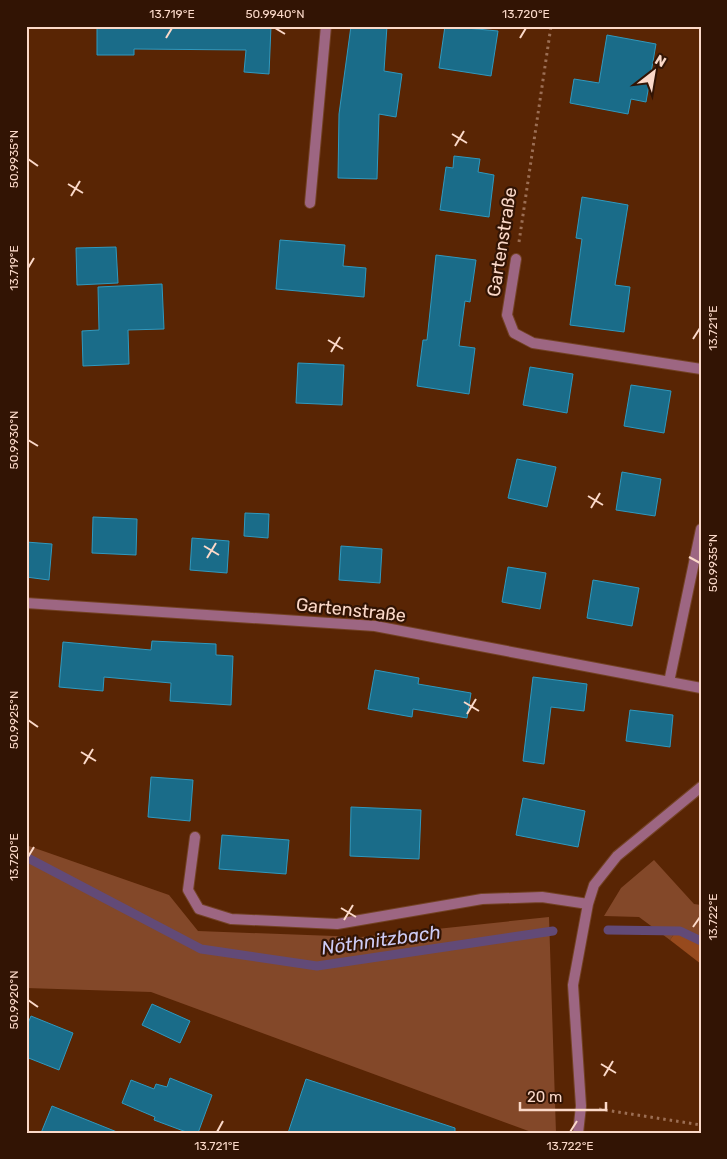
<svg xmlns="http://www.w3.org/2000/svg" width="727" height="1159" viewBox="0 0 727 1159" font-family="Rubik,sans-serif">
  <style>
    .green { fill: #834829 }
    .forest { fill: #974a1d }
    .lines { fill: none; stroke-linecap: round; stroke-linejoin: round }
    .stream { stroke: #624a77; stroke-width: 9 }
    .building { fill: #1a6c89; stroke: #2f99bf }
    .service-casing { stroke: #734224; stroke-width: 12 }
    .minor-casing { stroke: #734224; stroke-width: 12 }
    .path { stroke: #9b6e54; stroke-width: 3; stroke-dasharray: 2.5 4; stroke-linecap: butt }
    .service { stroke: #9d6682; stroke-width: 10 }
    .minor { stroke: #9d6682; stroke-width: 10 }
    .ticks { fill: none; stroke: #fbd9c9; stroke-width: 2 }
    .labels { text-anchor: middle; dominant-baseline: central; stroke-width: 4.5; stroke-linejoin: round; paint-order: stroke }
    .street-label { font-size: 18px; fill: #fbd9c9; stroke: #321404 }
    .water-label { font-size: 19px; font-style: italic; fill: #cdcbf5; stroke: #321404 }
    .neatline { fill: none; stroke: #fbd9c9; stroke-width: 2 }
    .ticks-label { font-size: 12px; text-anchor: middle; fill: #fbd9c9 }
  </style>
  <rect width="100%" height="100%" fill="#592504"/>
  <path class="green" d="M26,845L169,895L198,931L361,937L549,917L556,1133H534L151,992L26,988Z
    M654,860L694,904L701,905V937L678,928L670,940L639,917L604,916L621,888Z"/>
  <path class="forest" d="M678,928L701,937V964L670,940Z"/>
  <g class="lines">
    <path class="stream" d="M26,857L201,949L317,966L553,931
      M608,930L680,931L701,941"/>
  </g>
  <path class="building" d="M97,26H271L269,74L244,72L246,50L134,49V55H97Z
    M351,26H387L384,71L402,74L396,117L379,114L377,179L338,178L339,114Z
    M445,26L498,31L491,76L439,68Z
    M607,35L656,44L646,102L631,99L628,114L570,103L574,79L599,83Z
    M454,156L480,159L478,172L494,175L489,217L440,210L446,167L453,168Z
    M582,197L628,205L615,285L630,287L624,332L570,325L582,239L576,238Z
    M280,240L345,245L343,266L366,268L364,297L276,289Z
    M116,247L118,283L77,285L76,248Z
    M436,255L476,260L470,302L465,301L459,346L475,348L469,394L417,386L423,340H427Z
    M162,284L164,329L128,330L129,364L83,366L82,331L99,330L98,287Z
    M298,363L344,365L342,405L296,403Z
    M530,367L573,374L567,413L523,405Z
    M631,385L671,391L664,433L624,426Z
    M517,459L556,467L547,507L508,498Z
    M622,472L661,479L655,516L616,510Z
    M245,513L269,514L268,538L244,536Z
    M93,517L137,519L136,555L92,553Z
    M192,538L229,541L227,573L190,570Z
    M26,542L52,544L49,580L26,577Z
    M341,546L382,549L380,583L339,580Z
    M508,567L546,573L540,609L502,602Z
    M593,580L639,588L632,626L587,618Z
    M152,641L216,644V655L233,656L231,705L170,701L171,683L104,677L103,691L59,687L63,642L151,650Z
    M375,670L419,678L418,684L471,693L467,718L413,709L412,717L368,709Z
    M533,677L587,684L584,711L551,707L544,764L523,761Z
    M630,710L673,715L670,747L626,741Z
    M151,777L193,780L190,821L148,817Z
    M523,798L585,811L578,847L516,835Z
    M351,807L421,810L419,859L350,856Z
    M222,835L289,840L286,874L219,869Z
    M152,1004L190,1021L180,1043L142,1025Z
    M31,1016L73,1033L59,1070L26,1057V1028Z
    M170,1078L212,1095L198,1133H189L154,1120L155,1117L122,1103L131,1080L154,1089L156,1084L167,1087Z
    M306,1079L455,1128V1133H288Z
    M52,1106L117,1132L116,1133H41Z"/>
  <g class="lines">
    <defs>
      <path id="service" d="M310,203L326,26"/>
      <path id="minor" d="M516,259L507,315L514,333L533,343L701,369
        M26,603L375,626L701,688
        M669,682L701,529
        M195,837L188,890L199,909L231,919L337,924L482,899L542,897L588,904
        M578,1133L581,1106L573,985L588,904L594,885L617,856L701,787"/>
    </defs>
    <use href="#service" class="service-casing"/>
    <use href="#minor" class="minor-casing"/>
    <path class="path" d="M519,242L551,26
      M599,1109L701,1125"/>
    <use href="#service" class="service"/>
    <use href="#minor" class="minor"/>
  </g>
  <path class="ticks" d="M275,28L285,34M166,38L172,28M520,38L526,28M452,134L467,143M455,146L464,131M28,159L38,166M68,184L83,193M71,196L80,181M28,268L34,258M693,339L700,328M328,340L343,349M331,352L340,337M28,440L38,446M588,496L603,505M591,508L600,493M204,546L219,555M689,557L700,563M207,558L216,543M464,702L479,711M467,714L476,699M28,720L38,727M81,752L96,761M84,764L93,749M28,857L34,847M341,908L356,917M344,920L353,905M693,927L700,917M28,1000L38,1007M601,1064L616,1073M604,1076L613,1061M217,1132L223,1121M570,1132L577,1121"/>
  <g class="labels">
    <g class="street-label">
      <text transform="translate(502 242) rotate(-81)">Gartenstraße</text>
      <text transform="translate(351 610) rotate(6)">Gartenstraße</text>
    </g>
    <g class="water-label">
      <text transform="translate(381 940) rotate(-8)">Nöthnitzbach</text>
    </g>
  </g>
  <rect width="727" height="1159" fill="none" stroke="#321404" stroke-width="55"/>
  <g transform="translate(654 72) rotate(31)" stroke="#321404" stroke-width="4" paint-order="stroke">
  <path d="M0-4L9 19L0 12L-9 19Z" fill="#fbd9c9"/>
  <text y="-8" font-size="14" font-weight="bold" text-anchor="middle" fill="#fbd9c9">N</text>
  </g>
  <path d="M520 1102v8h86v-8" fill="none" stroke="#fbd9c9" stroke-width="2.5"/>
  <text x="527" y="1102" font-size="15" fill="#fbd9c9" stroke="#321404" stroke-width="4" paint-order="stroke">20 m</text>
  <rect x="28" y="28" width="672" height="1104" class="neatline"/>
  <g class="ticks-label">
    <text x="172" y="18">13.719°E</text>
    <text x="275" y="18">50.9940°N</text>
    <text x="526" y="18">13.720°E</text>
    <text transform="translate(14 159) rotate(-90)" y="4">50.9935°N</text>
    <text transform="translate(14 268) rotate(-90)" y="4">13.719°E</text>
    <text transform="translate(713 328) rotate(-90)" y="4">13.721°E</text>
    <text transform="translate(14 440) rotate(-90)" y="4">50.9930°N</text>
    <text transform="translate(713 563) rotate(-90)" y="4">50.9935°N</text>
    <text transform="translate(14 720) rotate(-90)" y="4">50.9925°N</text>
    <text transform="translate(14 857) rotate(-90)" y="4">13.720°E</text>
    <text transform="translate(713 917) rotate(-90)" y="4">13.722°E</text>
    <text transform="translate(14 1000) rotate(-90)" y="4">50.9920°N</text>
    <text x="217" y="1150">13.721°E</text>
    <text x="570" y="1150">13.722°E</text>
  </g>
</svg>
